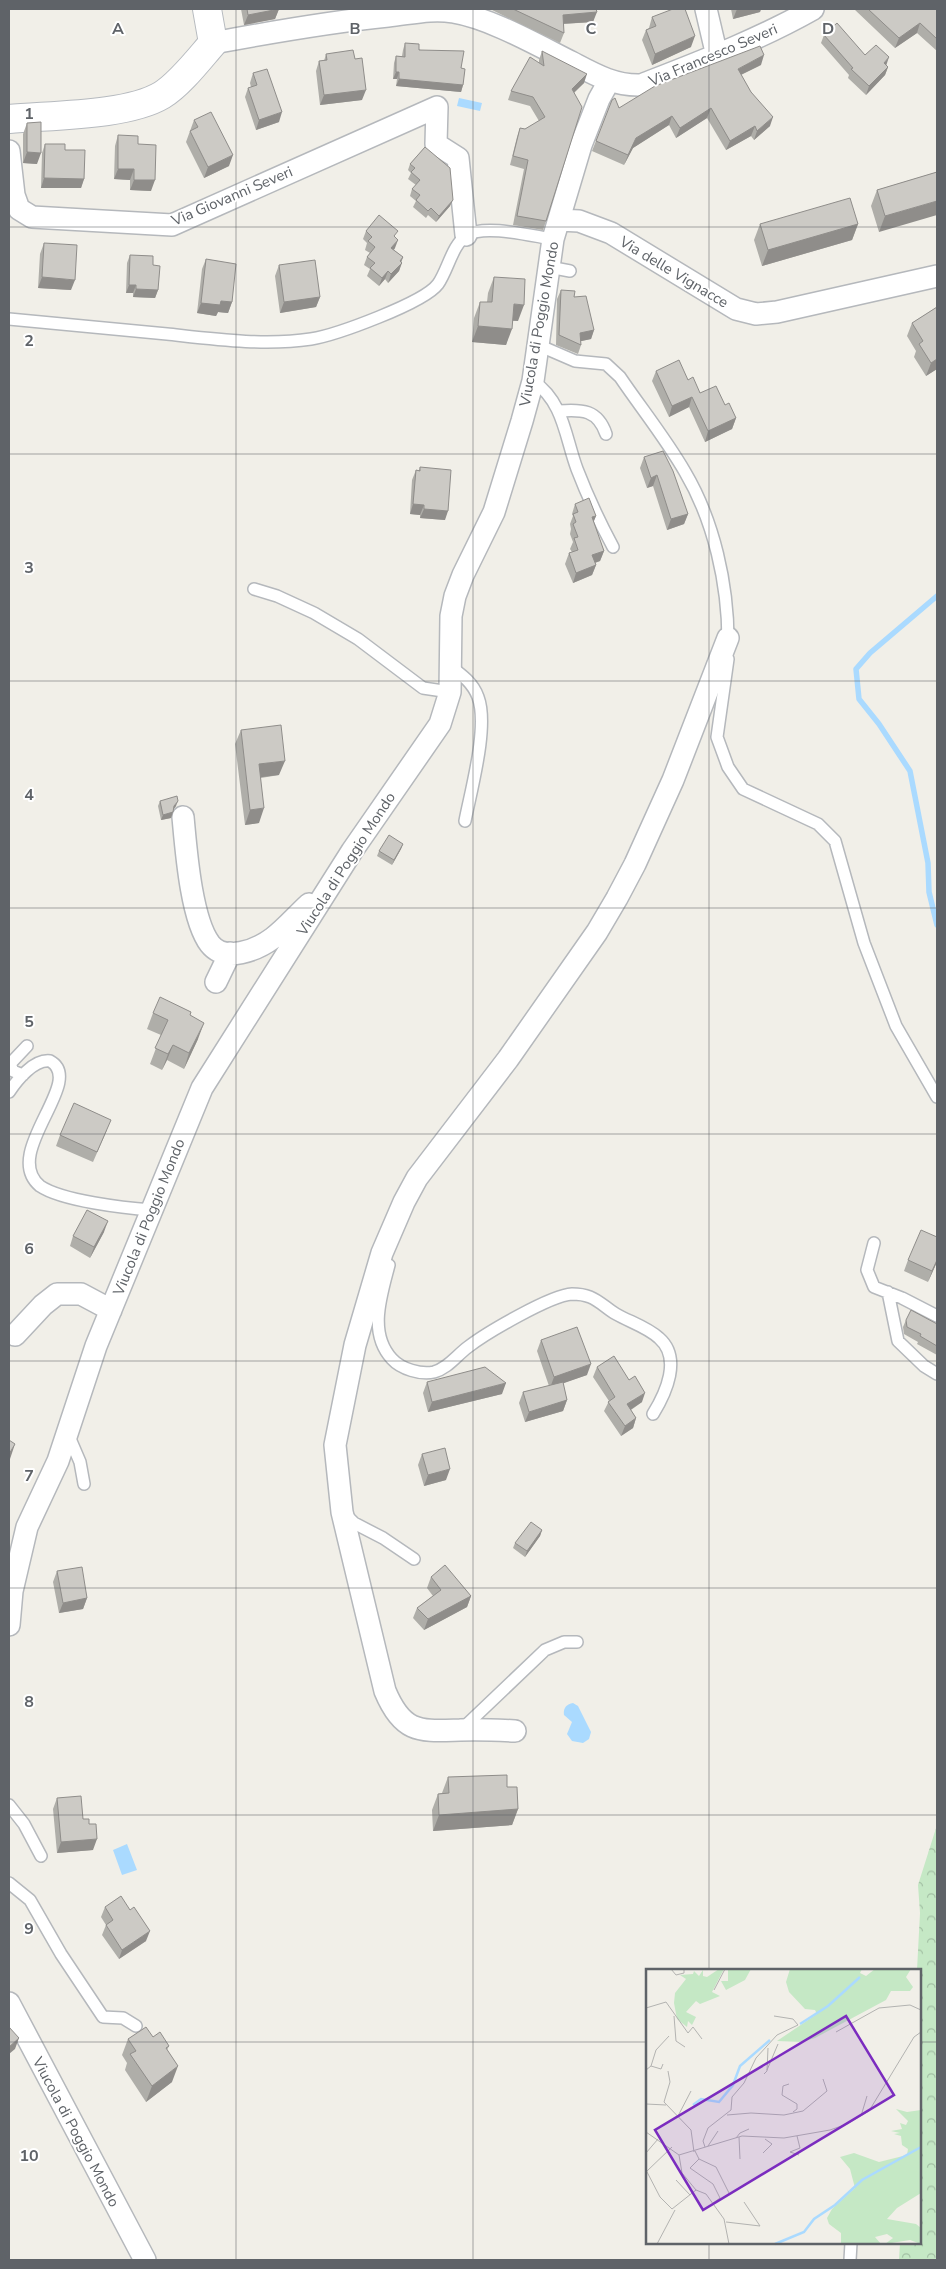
<svg xmlns="http://www.w3.org/2000/svg" width="946" height="2269" viewBox="0 0 946 2269" font-family="'Nunito Sans',sans-serif">
  <style>
    .forest { fill: url(#forest-crowns) }
    .water { fill: #aadaff }
    .lines { fill: none; stroke-linecap: round; stroke-linejoin: round }
    .stream { stroke: #aadaff; stroke-width: 5.5 }
    .lane-casing { stroke: #b5b8bc; stroke-width: 14 }
    .street-casing { stroke: #b5b8bc; stroke-width: 24 }
    .secondary-casing { stroke: #b6babf; stroke-width: 30 }
    .lane { stroke: #fff; stroke-width: 11 }
    .street { stroke: #fff; stroke-width: 21 }
    .secondary { stroke: #fff; stroke-width: 28 }
    .wall { fill: #afaea9 }
    .shaded-wall { fill: #8f8d8a }
    .building { fill: #cccac5; stroke: #8f8d8a }
    .grid { fill: none; stroke: #5f6368; stroke-width: 1; stroke-opacity: 0.55 }
    .labels { text-anchor: middle; dominant-baseline: central; stroke-width: 4; stroke-linejoin: round; paint-order: stroke }
    .street-label { font-size: 15px; fill: #5f6368; stroke: #fff }
    .inset-river { fill: none; stroke: #aadaff; stroke-width: 2.5 }
    .inset-road { fill: none; stroke: #b3b3b1; stroke-width: 1 }
    .view { fill: #7b2cbf; fill-opacity: 0.15; stroke: #7b2cbf; stroke-width: 2.5 }
    .inset-edge { fill: none; stroke: #5f6368; stroke-width: 2.5 }
    .grid-label { font-size: 16px; text-anchor: middle; font-weight: bold; fill: #5f6368; stroke: #fff; stroke-width: 4; stroke-linejoin: round; paint-order: stroke }
  </style>
  <defs>
    <pattern id="forest-crowns" width="20" height="18" patternUnits="userSpaceOnUse" patternTransform="scale(1.25)"><rect width="20" height="18" fill="#c5e8c5"/><path d="M2 6a3 3 0 1 1 6 0M12 15a3 3 0 1 1 6 0" fill="none" stroke="#a3c0a4"/></pattern>
  </defs>
  <rect width="100%" height="100%" fill="#f1efe8"/>
  <path class="forest" d="M937,1825V2260H899L900,2243H920V1970H917L920,1913L918,1885Z"/>
  <path class="water" d="M459,98L482,103L480,111L457,106Z
    M573,1703L578,1706L591,1732L589,1739L583,1743L572,1741L567,1734L572,1722L564,1715C563,1709 566,1704 573,1703Z
    M127,1844L137,1870L122,1875L113,1850Z"/>
  <g class="lines">
    <path class="stream" d="M937,596L870,653L856,669L859,699L879,724L910,771L928,863L929,892L937,925"/>
    <defs>
      <path id="lane" d="M549,267L570,271
        M9,319C62,324 114,329 167,334C213,339 264,346 311,339C336,335 424,303 438,284C448,270 452,245 467,235C485,224 532,236 553,239
        M538,345L575,361L606,364L620,377C641,408 666,439 685,472C714,521 728,584 728,641
        M533,381C564,402 565,437 577,469C587,495 599,521 613,547
        M559,411C582,409 598,410 606,434
        M254,589L277,596L314,613L358,639L423,688L450,692
        M728,659L717,737L728,767L743,789L818,824L835,841L864,943L896,1026L937,1097
        M450,666C462,675 473,683 478,697C489,726 471,790 465,821
        M23,1075L13,1071L10,1064L27,1046
        M9,1092C17,1080 34,1059 50,1061C87,1081 0,1153 40,1186C62,1201 125,1208 152,1210
        M874,1243L867,1270L874,1287L902,1298L937,1316
        M389,1265C381,1296 368,1333 392,1359C401,1369 421,1375 434,1372C448,1368 456,1356 468,1347C486,1333 551,1295 572,1294C578,1294 585,1295 590,1297C600,1301 607,1309 616,1314C630,1322 647,1327 659,1338C682,1358 666,1393 653,1414
        M888,1292L898,1341L924,1366L937,1374
        M68,1434L80,1462L84,1484
        M346,1515L354,1523L383,1538L414,1559
        M461,1730L545,1650L564,1642H577
        M9,1805L24,1824L41,1856
        M9,1883L30,1900L61,1954L103,2017L123,2018L136,2026
        M850,2260L851,2243"/>
      <path id="street" d="M706,9L717,56
        M213,43C272,32 329,22 388,16C409,14 432,8 453,12C490,18 537,45 571,62C594,74 614,86 641,85C700,62 758,40 813,9
        M9,151L14,195L19,209L32,217L172,225L437,107L436,144L458,158L466,235
        M559,220L579,221L611,233L736,309L756,314L777,312L937,276
        M183,817C186,849 191,919 210,944C225,963 257,950 273,938C286,928 297,915 309,904
        M216,982L230,953
        M15,1335L43,1305L57,1294H81L111,1310
        M9,1625L12,1591L27,1527L58,1461L96,1346L202,1088L352,851L440,724L450,692L451,616L455,596L463,575L494,512L522,421L533,381L553,239L581,145L599,99L609,81
        M515,1731C497,1730 478,1729 460,1730C420,1731 403,1734 385,1691L342,1512L335,1445L355,1345L382,1253L404,1202L417,1178L508,1059L597,932L617,898L635,864L673,780L728,638
        M9,2003L145,2260"/>
      <path id="secondary" d="M9,119C51,115 127,116 162,95C180,84 199,59 213,43L207,9"/>
    </defs>
    <use href="#lane" class="lane-casing"/>
    <use href="#street" class="street-casing"/>
    <use href="#secondary" class="secondary-casing"/>
    <use href="#lane" class="lane"/>
    <use href="#street" class="street"/>
    <use href="#secondary" class="secondary"/>
  </g>
  <path class="wall" d="M241,9H279L275,19L244,25Z
    M493,9H596L593,22L563,24L564,33L560,43L492,10Z
    M731,9H761L760,12L733,19Z
    M854,9H937V51L917,33L895,48Z
    M652,17L691,47L652,65L642,40L646,30L649,28Z
    M824,35L888,67L885,75L866,95L848,78L849,75L821,43Z
    M405,43L461,68L463,85L461,92L396,86L397,79H393L394,63L396,56H402L403,50Z
    M542,51L584,83L574,93L546,221L543,230L513,225L524,169L510,165L517,137L520,128L525,129L539,121L530,106L508,100L511,91L539,63V60Z
    M326,54L355,59L362,100L320,105L316,71L319,61H324Z
    M761,65L741,75L770,126L754,140L751,136L726,150L707,118L676,138L669,125L633,148L624,165L592,151L612,100L619,108Z
    M253,73L279,122L256,130L245,97L248,88L251,87L250,83Z
    M194,120L229,166L204,178L186,142Z
    M27,123L37,164L23,163V134Z
    M118,135L138,144L151,191L130,190V180L114,179L115,146Z
    M45,144L65,150L84,179L81,188H41L42,153Z
    M425,147L450,206L436,222L428,215L426,218L413,207L416,201L410,196L412,189L416,185L408,179L411,173L408,170L410,164Z
    M937,172L879,232L871,206L877,190Z
    M760,224H858L852,240L762,266L754,240Z
    M366,231L395,237V248L394,250L403,257L399,271L388,283L385,279L379,286L367,276L370,269L364,265L367,257L370,253L365,250L367,243L363,239Z
    M44,243L71,290L38,288L40,254Z
    M130,255L153,265L158,290L155,298L133,297V293H126L127,263Z
    M206,259L232,302L228,313L218,312L216,316L197,313L202,269Z
    M279,265L320,297L316,307L280,313L275,276Z
    M494,277L518,321H513L506,345L472,342L474,318L480,302H487L488,293Z
    M561,290L574,297L594,330L591,339L581,341V345L578,354L556,345L557,299Z
    M937,307V369L926,376L914,357L916,351L907,336L912,323Z
    M656,371L688,380L700,393L725,405L736,418L732,429L705,442L689,407L669,417L652,381Z
    M644,457L688,514L684,524L667,530L653,486L647,488L640,468Z
    M420,467L445,520L420,518V515L410,514L412,480L416,470H419Z
    M575,504L596,516L593,522L604,551L600,561L595,563L596,565L592,575L573,583L565,564L569,553L572,552L570,549L573,542L570,534L571,529L570,524L573,516L572,514Z
    M241,730L279,775L261,778L259,823L245,825L235,744Z
    M160,801L176,806L173,810L171,818L161,820L158,806Z
    M403,844L401,849L392,865L377,856L379,851Z
    M153,1013L190,1016L198,1039L184,1069L167,1060L162,1070L150,1064L161,1035L147,1029Z
    M107,1130L93,1162L56,1146L60,1135Z
    M104,1232L90,1258L70,1246L73,1236Z
    M908,1260L937,1262L928,1282L904,1271Z
    M906,1320L937,1324V1355L917,1344L918,1342L904,1334L903,1327Z
    M541,1340L587,1375L563,1383L567,1400L563,1411L525,1422L519,1403L523,1392L549,1386L537,1351Z
    M597,1367L642,1402L631,1410L636,1418L633,1428L621,1436L604,1411L609,1401L593,1377Z
    M427,1382L502,1394L428,1412L423,1393Z
    M422,1454L446,1480L424,1486L418,1465Z
    M542,1530L540,1536L525,1557L513,1548L515,1543Z
    M57,1571L87,1598L83,1609L59,1613L53,1582Z
    M431,1577L471,1596L467,1607L424,1630L413,1618L417,1608L433,1596L427,1588Z
    M448,1777L518,1809L512,1825L433,1831L432,1810L438,1794L442,1793Z
    M57,1798L83,1819L93,1850L57,1853L53,1809Z
    M105,1907L146,1941L119,1959L102,1935L106,1925L101,1917Z
    M153,2037L169,2046L167,2050L172,2082L146,2102L125,2070L127,2063L122,2055L128,2039Z"/>
  <path class="shaded-wall" d="M279,9L275,19L244,25L248,15Z
    M737,9H761L760,12L733,19Z
    M597,12L593,22L559,24L563,15Z
    M920,23L917,33L895,48L899,38Z
    M695,36L691,47L652,65L655,54Z
    M764,55L761,65L734,78L738,69Z
    M889,57L886,66L884,63Z
    M888,67L885,75L866,95L869,86Z
    M396,72H399L397,79H393Z
    M587,74L584,83L568,98L572,89Z
    M399,79L463,85L461,92L396,86Z
    M366,90L362,100L320,105L324,95Z
    M711,108L707,118L676,138L680,128Z
    M282,112L279,122L256,130L259,120Z
    M672,116L669,125L633,148L624,165L628,155L636,138Z
    M773,117L770,126L754,140L757,131Z
    M755,126L751,136L726,150L730,141Z
    M27,152L41,153L37,164L23,163Z
    M233,155L229,166L204,178L208,167Z
    M118,169H134L130,180L114,179Z
    M44,178L84,179L81,188H41Z
    M134,180H155L151,191L130,190Z
    M453,200L450,206L436,222L439,216Z
    M937,201V215L879,232L885,216Z
    M858,224L852,240L762,266L768,250Z
    M398,240L395,248L388,256L391,248Z
    M403,257L399,266L402,263L399,271L388,283L391,274Z
    M388,271L385,279L379,286L382,278Z
    M42,277L75,280L71,290L38,288Z
    M129,285H136L133,293H126Z
    M136,289L158,290L155,298L133,297Z
    M320,297L316,307L280,313L284,302Z
    M221,301L232,302L228,313L218,312L216,316L197,313L201,303Z
    M514,304L524,305L518,321L508,320Z
    M478,326L512,329L506,345L472,342Z
    M594,330L591,339L577,342L580,333Z
    M937,359V369L926,376L931,363Z
    M692,397L689,407L669,417L672,406Z
    M736,418L732,429L705,442L708,431Z
    M657,475L653,486L647,488L651,478Z
    M413,504L424,505L420,515L410,514Z
    M424,509L448,511L445,520L420,518Z
    M688,514L684,524L667,530L671,519Z
    M596,516L592,526V517Z
    M604,551L600,561L588,565L592,555Z
    M596,565L592,575L573,583L576,573Z
    M285,761L279,775L254,778L259,764Z
    M178,801L176,806L172,811L174,806Z
    M264,808L259,823L245,825L250,810Z
    M173,812L171,818L161,820L163,815Z
    M403,844L401,849L392,865L394,860Z
    M204,1023L198,1039L184,1069L189,1053Z
    M173,1045L167,1060L162,1070L168,1054Z
    M108,1221L104,1232L90,1258L94,1247Z
    M937,1260V1262L928,1282L932,1271Z
    M591,1364L587,1375L550,1388L554,1377Z
    M506,1383L502,1394L428,1412L432,1402Z
    M645,1393L642,1402L624,1414L627,1404Z
    M567,1400L563,1411L525,1422L529,1412Z
    M636,1418L633,1428L621,1436L625,1426Z
    M15,1444L10,1459L9,1461V1454Z
    M450,1469L446,1480L424,1486L428,1475Z
    M542,1530L540,1536L525,1557L527,1551Z
    M471,1596L467,1607L424,1630L428,1619Z
    M87,1598L83,1609L59,1613L63,1603Z
    M518,1809L512,1825L433,1831L439,1815Z
    M97,1839L93,1850L57,1853L61,1842Z
    M150,1931L146,1941L119,1959L122,1950Z
    M19,2038L15,2049L9,2054V2047Z
    M178,2066L172,2082L146,2102L152,2086Z"/>
  <path class="building" d="M247,9H279L248,15Z
    M513,9H596L597,12L563,15L564,33Z
    M673,9H685L695,36L655,54L646,30L656,26L652,17Z
    M868,9H937V39L920,23L899,38Z
    M837,23L865,55L876,45L889,57L884,63L888,67L869,86L851,69L853,68L824,35Z
    M405,43L419,44V50L464,51L461,68L465,69L463,85L399,79V72H396V56L405,57Z
    M760,46L764,55L738,69L751,92L773,117L757,131L755,126L730,141L711,108L680,128L672,116L636,138L628,155L596,141L612,100L615,98L619,108L655,86Z
    M353,50L355,59L362,58L366,90L324,95L319,61L327,60L326,54Z
    M542,51L587,74L572,89L582,107L546,221L517,216L528,160L513,156L520,128L525,129L545,117L533,97L511,91L530,57L544,66Z
    M267,69L282,112L259,120L248,88L257,85L253,73Z
    M211,112L233,155L208,167L190,131L198,127L194,120Z
    M41,122V153L27,152V123Z
    M118,135L138,136V144L156,145L155,180H134V169H118Z
    M45,144H65V150H85L84,179L44,178Z
    M425,147L450,168L453,200L439,216L431,208L428,211L416,200L420,195L412,189L420,180L411,172L415,168L410,164Z
    M937,172V201L885,216L877,190Z
    M850,198L858,224L768,250L760,224Z
    M379,215L398,231L394,236L398,240L391,248L403,257L400,261L402,263L391,274L388,271L382,278L370,268L375,263L367,257L375,247L368,241L372,237L366,231Z
    M44,243L77,245L75,280L42,277Z
    M130,255L153,256V265L160,266L158,290L136,289V285H129Z
    M206,259L236,264L232,302L221,301L220,305L201,303Z
    M315,260L320,297L284,302L279,265Z
    M494,277L525,279L524,305L514,304L512,329L478,326L480,302H492Z
    M561,290L575,291L574,297L586,296L594,330L580,333L581,345L559,335Z
    M937,307V359L931,363L919,344L923,341L912,323Z
    M679,360L688,380L693,377L700,393L716,386L725,405L729,403L736,418L708,431L692,397L672,406L656,371Z
    M663,451L673,471L688,514L671,519L657,475L651,478L644,457Z
    M420,467L451,470L448,511L424,509V505L413,504L416,470L420,471Z
    M589,498L596,516L592,517L604,551L592,555L596,565L576,573L569,553L578,550L574,538L578,537L573,524L576,522L573,514L578,512L575,504Z
    M281,725L285,761L259,764L264,808L250,810L241,730Z
    M177,796L178,801L174,806L173,812L163,815L160,801Z
    M389,835L403,844L394,860L379,851Z
    M160,997L191,1012L190,1015L204,1023L189,1053L173,1045L168,1054L155,1048L168,1020L153,1013Z
    M74,1103L111,1120L97,1152L60,1135Z
    M87,1210L108,1221L94,1247L73,1236Z
    M921,1230L937,1237V1260L932,1271L908,1260Z
    M911,1310L937,1324V1346L920,1336L921,1334L907,1327L906,1320Z
    M577,1327L591,1364L554,1377L541,1340Z
    M614,1356L629,1380L635,1376L645,1393L627,1404L636,1418L625,1426L608,1402L615,1397L597,1367Z
    M485,1367L506,1383L432,1402L427,1382Z
    M563,1382L567,1400L529,1412L523,1392Z
    M9,1440L15,1444L9,1454Z
    M445,1448L450,1469L428,1475L422,1454Z
    M531,1522L542,1530L527,1551L515,1543Z
    M445,1565L471,1596L428,1619L417,1608L441,1590L431,1577Z
    M82,1567L87,1598L63,1603L57,1571Z
    M507,1775V1787H517L518,1809L439,1815L438,1794L449,1793L448,1777Z
    M81,1796L83,1819H89V1824H96L97,1839L61,1842L57,1798Z
    M121,1896L130,1910L134,1907L150,1931L122,1950L106,1925L113,1920L105,1907Z
    M9,2027L19,2038L9,2047Z
    M146,2027L153,2037L160,2032L169,2046L166,2048L178,2066L152,2086L130,2054L136,2051L128,2039Z"/>
  <path class="grid" d="M236,9V2260M473,9V2260M709,9V1970M9,227H937M9,454H937M9,681H937M9,908H937M9,1134H937M9,1361H937M9,1588H937M9,1815H937M9,2042H647M920,2042H937M709,2243V2260"/>
  <g class="labels">
    <g class="street-label">
      <text transform="translate(713 55) rotate(-23)">Via Francesco Severi</text>
      <text transform="translate(232 196) rotate(-23)">Via Giovanni Severi</text>
      <text transform="translate(674 272) rotate(31)">Via delle Vignacce</text>
      <text transform="translate(539 324) rotate(-80)">Viucola di Poggio Mondo</text>
      <text transform="translate(346 864) rotate(-57)">Viucola di Poggio Mondo</text>
      <text transform="translate(149 1217) rotate(-68)">Viucola di Poggio Mondo</text>
      <text transform="translate(76 2132) rotate(62)">Viucola di Poggio Mondo</text>
    </g>
  </g>
  <g transform="translate(646 1969)">
    <rect width="275" height="275" fill="#f1efe8"/>
    <path d="M73,0H78L66,23L74,27L54,35L50,32L40,43L50,48L46,56L42,52L41,58L31,50L28,34L29,24L40,10L34,6L47,5L48,2L53,7L57,1V7L61,8ZM82,0H105L99,11L80,21L75,12H82ZM144,0H216L214,4L220,7L229,0H265L260,8L267,18L264,22H245L240,31L169,69L156,73L131,72L171,45L169,41L159,40L143,23L140,13ZM250,140L261,143L275,141V224L251,239L241,250L270,255L275,259V275L264,271L239,275L247,269L241,265L229,268L235,275H195V264L183,255L181,249L186,240L209,219L204,200L194,188L208,184L233,193L261,186L262,180L256,176L255,167L248,165L254,164L245,162L256,160L254,154L260,156L262,152Z" fill="#c5e8c5"/>
    <path class="inset-river" d="M154,55L182,37L214,8M47,136L55,130L73,133L87,116L94,97L124,71M129,275L158,263L168,250L189,236L216,211L275,178"/>
    <path class="inset-road" d="M25,0L30,6L38,4V0M68,21L79,0M0,39L20,33L42,64L47,58L56,70M28,47L30,72L39,78M190,63L233,39L264,36L275,41M5,97L15,100L17,95M0,101L5,97L10,81L23,67M121,101L132,75M22,102L24,113L18,133L45,161L48,183M118,105L121,102L122,79M143,115L137,117L136,126L151,135V140L147,143M0,135L20,136M81,146L105,144L138,146L157,142L181,122L177,110M32,147L45,122M215,147L221,127M0,163L33,186M151,167L154,179L144,183L153,186M93,168L94,190M90,169L94,164L103,160M62,177L72,162M59,178L57,172L62,159L85,141L86,128L98,114L110,89L131,66L152,56L147,50L128,47M49,182L53,190L70,198L84,226M0,184L12,170M117,184L126,175L119,170M33,186L96,167L138,169L184,161L201,155L223,142L268,68L275,63M33,186L36,204L50,221L60,225L78,250L83,275M53,190L44,199L67,215L74,229L67,234M0,201L14,228L26,240L50,221M0,203L26,178M30,211L44,226M80,253L114,257L98,233M11,275L29,241"/>
    <path class="view" d="M200,47L248,126L57,241L9,161Z"/>
    <rect width="275" height="275" class="inset-edge"/>
  </g>
  <g class="grid-label">
    <text x="118" y="34">A</text>
    <text x="355" y="34">B</text>
    <text x="591" y="34">C</text>
    <text x="828" y="34">D</text>
    <text x="29" y="119">1</text>
    <text x="29" y="346">2</text>
    <text x="29" y="573">3</text>
    <text x="29" y="800">4</text>
    <text x="29" y="1027">5</text>
    <text x="29" y="1254">6</text>
    <text x="29" y="1481">7</text>
    <text x="29" y="1707">8</text>
    <text x="29" y="1934">9</text>
    <text x="29" y="2161">10</text>
  </g>
  <rect width="946" height="2269" fill="none" stroke="#5f6368" stroke-width="20"/>
</svg>
